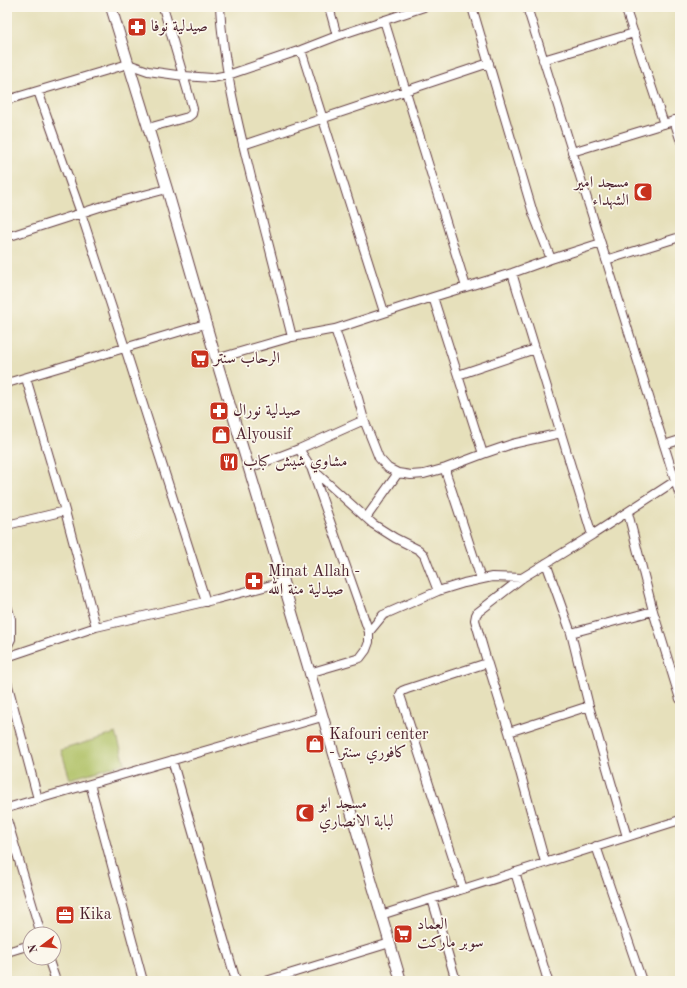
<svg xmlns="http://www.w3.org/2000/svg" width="687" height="988" viewBox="0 0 687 988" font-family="'Old Standard TT',Amiri,serif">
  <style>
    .grass { fill: #aec064; stroke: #7c7048 }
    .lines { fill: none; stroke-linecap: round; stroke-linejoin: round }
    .minor-casing { stroke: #613c41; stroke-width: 10 }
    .tertiary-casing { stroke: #613c41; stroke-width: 12 }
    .minor { stroke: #fff; stroke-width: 8 }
    .tertiary { stroke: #fff; stroke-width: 10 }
    .labels { text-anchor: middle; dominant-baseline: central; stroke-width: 3.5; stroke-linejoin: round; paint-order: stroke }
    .poi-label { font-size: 16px; fill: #4a1f2b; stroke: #fbf7ec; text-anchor: start }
  </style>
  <rect width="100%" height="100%" fill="#fbf7ec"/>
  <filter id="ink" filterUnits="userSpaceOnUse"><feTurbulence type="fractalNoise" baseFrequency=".025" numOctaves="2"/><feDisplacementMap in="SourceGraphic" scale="8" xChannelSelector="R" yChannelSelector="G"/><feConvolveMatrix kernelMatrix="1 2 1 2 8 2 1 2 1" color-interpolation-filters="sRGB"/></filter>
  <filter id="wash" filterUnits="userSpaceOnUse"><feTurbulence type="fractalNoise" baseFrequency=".012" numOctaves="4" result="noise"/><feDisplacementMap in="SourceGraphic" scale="16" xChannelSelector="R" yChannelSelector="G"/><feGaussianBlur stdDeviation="0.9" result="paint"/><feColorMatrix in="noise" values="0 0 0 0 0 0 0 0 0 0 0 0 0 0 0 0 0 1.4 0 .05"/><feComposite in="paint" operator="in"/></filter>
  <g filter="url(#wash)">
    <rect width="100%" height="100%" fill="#e6e0bb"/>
    <path class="grass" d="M116,733L125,763L70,779L61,750Z"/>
  </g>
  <g filter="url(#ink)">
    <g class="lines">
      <defs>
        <path id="minor" d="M220,7C223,66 238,124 252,181C266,233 279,285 292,337
          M329,7L337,36
          M472,7L533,213L551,259
          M527,7L680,496
          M625,7L664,124
          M384,20C412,109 438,198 466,287
          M301,50L384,312
          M543,60L634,33
          M38,91L81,213L125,348L206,602
          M7,100L128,64L148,71L184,76L212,78L228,75L301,50L337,36L424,7
          M674,120L680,139
          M148,128L188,117L192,114L193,109L163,7
          M243,145L489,63
          M572,152L680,119
          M7,237L106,205L167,189
          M606,260L680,237
          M512,273L592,535
          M433,297L483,454L446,468V473L481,579
          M335,329L358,398L364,420L379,458L388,468L398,473L411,475L424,474L446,468
          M216,359L292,337L335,329L433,297L512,273L551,259L601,243
          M458,375L535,349
          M26,378L65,511L96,627
          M7,383L205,324
          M664,445L680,440
          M299,449L364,420
          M483,454L512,444L561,433
          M249,468L299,449L312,469L373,524L395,538L419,550L424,555L438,591
          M312,470L369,632
          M628,513L653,611L680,699
          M366,518L398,473
          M7,525L65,511
          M546,563L571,633
          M7,606L11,619V639L7,647
          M7,657L96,627L217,599L283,582
          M309,673L360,658L366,650L369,642V632L383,615L438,591L464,583L492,577L522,578
          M7,682L38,799
          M509,732L589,706
          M172,760L236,981
          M90,784L143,981
          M7,808L322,717
          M7,820L41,934
          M627,837L589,706L571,633L653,611
          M596,846L642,981
          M545,862L509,732L486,658L475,620L476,615L477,613L522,578L592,535L675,481
          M515,872L548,981
          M463,889L400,695L402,691L407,689L487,663
          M432,899L456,981
          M381,915L680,820
          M7,952L30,945
          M48,958L56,981
          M266,981L390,943"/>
        <path id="tertiary" d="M111,7L167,189L216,359L283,582L401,981"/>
      </defs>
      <use href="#minor" class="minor-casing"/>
      <use href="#tertiary" class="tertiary-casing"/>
      <use href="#minor" class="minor"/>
      <use href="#tertiary" class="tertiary"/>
    </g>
  </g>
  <defs>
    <symbol id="pharmacy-square" viewBox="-11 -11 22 22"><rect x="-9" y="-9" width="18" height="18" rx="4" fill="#c8321e" stroke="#fbf7ec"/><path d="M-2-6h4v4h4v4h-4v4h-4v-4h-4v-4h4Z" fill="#fff"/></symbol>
    <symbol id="mosque-square" viewBox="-11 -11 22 22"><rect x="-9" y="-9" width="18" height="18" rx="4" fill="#c8321e" stroke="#fbf7ec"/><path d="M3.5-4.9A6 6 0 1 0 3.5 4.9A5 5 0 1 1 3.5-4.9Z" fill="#fff"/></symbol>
    <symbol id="supermarket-square" viewBox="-11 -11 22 22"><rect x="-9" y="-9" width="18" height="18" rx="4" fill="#c8321e" stroke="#fbf7ec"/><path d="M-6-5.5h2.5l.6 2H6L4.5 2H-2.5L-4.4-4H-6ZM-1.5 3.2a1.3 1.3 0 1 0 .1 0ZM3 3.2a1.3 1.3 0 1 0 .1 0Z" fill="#fff"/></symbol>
    <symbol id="shop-square" viewBox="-11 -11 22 22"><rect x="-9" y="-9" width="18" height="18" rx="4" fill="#c8321e" stroke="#fbf7ec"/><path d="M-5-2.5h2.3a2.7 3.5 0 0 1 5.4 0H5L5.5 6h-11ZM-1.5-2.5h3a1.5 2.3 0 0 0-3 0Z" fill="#fff"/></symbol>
    <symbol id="restaurant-square" viewBox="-11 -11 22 22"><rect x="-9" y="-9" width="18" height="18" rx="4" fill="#c8321e" stroke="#fbf7ec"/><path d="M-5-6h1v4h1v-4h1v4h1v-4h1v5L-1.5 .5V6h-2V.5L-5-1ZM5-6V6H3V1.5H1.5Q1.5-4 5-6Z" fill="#fff"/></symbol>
    <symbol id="office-square" viewBox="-11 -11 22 22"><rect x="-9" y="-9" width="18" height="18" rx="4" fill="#c8321e" stroke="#fbf7ec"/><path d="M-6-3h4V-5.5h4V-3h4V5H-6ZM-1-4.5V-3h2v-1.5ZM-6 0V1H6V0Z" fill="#fff"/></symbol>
  </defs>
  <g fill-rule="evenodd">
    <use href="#pharmacy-square" x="126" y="16" width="22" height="22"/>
    <use href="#mosque-square" x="632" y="181" width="22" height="22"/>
    <use href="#supermarket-square" x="189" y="348" width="22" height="22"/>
    <use href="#pharmacy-square" x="208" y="400" width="22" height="22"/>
    <use href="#shop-square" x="210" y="424" width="22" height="22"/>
    <use href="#restaurant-square" x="218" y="451" width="22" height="22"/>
    <use href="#pharmacy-square" x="243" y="570" width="22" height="22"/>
    <use href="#shop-square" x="304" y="733" width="22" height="22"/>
    <use href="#mosque-square" x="294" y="802" width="22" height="22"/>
    <use href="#office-square" x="54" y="904" width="22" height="22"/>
    <use href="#supermarket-square" x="392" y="923" width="22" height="22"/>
  </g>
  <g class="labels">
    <g class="poi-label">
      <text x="151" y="27">صيدلية نوفا</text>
      <text x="629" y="183" text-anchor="end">مسجد امير<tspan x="629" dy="18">الشهداء</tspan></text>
      <text x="214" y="359">الرحاب سنتر</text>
      <text x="233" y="411">صيدلية نورال</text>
      <text x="235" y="435">Alyousif</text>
      <text x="243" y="462">مشاوي شيش كباب</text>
      <text x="268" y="572">Minat Allah -<tspan x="268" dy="18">صيدلية منة الله</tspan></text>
      <text x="329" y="735">Kafouri center<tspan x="329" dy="18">- كافوري سنتر</tspan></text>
      <text x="319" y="804">مسجد ابو<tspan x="319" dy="18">لبابة الانصاري</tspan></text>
      <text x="79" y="915">Kika</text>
      <text x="417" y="925">العماد<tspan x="417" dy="18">سوبر ماركت</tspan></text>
    </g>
  </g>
  <rect width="687" height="988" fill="none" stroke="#fbf7ec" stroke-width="24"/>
  <g transform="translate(42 946) rotate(254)"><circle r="19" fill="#fbf7ec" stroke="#b4a19f"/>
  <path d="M0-3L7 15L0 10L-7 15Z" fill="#c8321e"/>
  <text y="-6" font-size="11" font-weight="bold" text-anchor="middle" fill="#4a1f2b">N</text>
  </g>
</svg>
